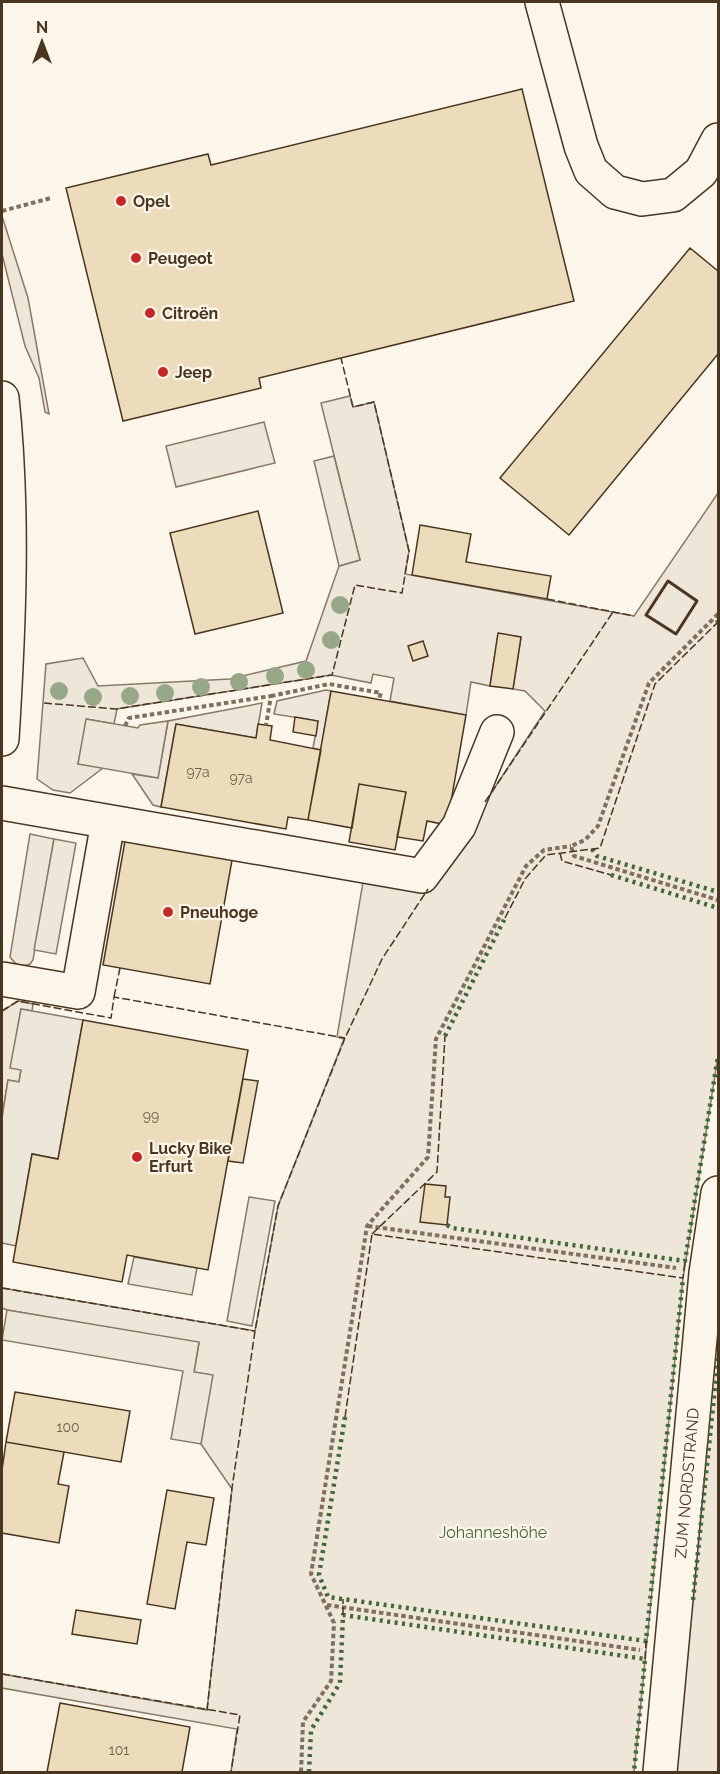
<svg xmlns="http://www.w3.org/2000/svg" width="720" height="1774" viewBox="0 0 720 1774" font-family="Raleway,sans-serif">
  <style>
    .green { fill: #ede6d9; stroke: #887966; stroke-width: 1.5 }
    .parking { fill: #ede7d9; stroke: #887966; stroke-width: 1.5 }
    .building { fill: #ecdcbc; stroke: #4a3520; stroke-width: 1.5 }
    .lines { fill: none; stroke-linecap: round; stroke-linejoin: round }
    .minor-casing { stroke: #4a3520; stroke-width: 36 }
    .major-casing { stroke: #4a3520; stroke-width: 36 }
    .path { stroke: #7f6f5c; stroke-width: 4; stroke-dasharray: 4.5 3; stroke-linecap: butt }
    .minor { stroke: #fbf6e9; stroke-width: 33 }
    .major { stroke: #fbf6e9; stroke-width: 33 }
    .hedge { stroke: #436837; stroke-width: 4.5; stroke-dasharray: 3 4.5; stroke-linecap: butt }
    .fence { stroke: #4a3520; stroke-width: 1.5; stroke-dasharray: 8 3; stroke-linecap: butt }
    .wall { stroke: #4a3520; stroke-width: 3 }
    .tree { fill: #96a887 }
    .poi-dot { fill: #c62828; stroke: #fbf6e9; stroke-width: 2 }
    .labels { text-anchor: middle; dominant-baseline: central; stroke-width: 4.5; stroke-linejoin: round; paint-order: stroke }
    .number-label { font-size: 14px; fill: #725f47 }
    .poi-label { font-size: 16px; font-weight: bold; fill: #4a3520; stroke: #fbf6e9; text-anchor: start }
    .street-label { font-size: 16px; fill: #4a3520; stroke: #fbf6e9 }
    .park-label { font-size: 16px; fill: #436837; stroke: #fbf6e9 }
  </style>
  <rect width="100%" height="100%" fill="#fbf6e9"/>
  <path class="green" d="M2,216L28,298L49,414L45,412L39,378L25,346L2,254Z
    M350,396L353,407L374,402L409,551L405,574L634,616L718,493V1056L683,1278L634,1772H231L237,1729L2,1688V1674L207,1710L232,1489L201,1444L212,1375L194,1372L199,1343L7,1310L2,1308V1288L255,1331L278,1206L344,1039L337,1037L364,876L430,886L545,711L525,691L513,689L521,637L498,634L490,686L471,682L466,715L390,701L394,678L373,674L371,683L331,675L117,709L114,724L87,719L78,764L103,768L70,793L53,790L37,779L46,664L83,658L98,686L230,679L306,661L339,566L360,560L321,403Z
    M326,690L331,691L321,750L313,748L318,721L274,714L277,701Z
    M262,703L256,738L176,724L161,807L153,805L132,774L158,778L168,721Z
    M30,834L54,839L33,960L30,964C19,968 16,965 10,957Z
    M18,1001L33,1004L32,1011L21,1009L11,1067L21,1069L19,1082L8,1080L4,1104L2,1105V1011Z
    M718,1301V1772H669Z"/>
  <path class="parking" d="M264,422L275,463L176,487L166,446Z
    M334,456L360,560L339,566L314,461Z
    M86,719L138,728L140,725L168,721L158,778L78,764Z
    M54,839L76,843L56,954L34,950Z
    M21,1009L83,1020L58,1159L32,1154L16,1246L2,1243V1118L8,1080L19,1082L21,1070L10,1068Z
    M249,1197L275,1201L252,1326L227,1321Z
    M134,1257L197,1268L192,1295L128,1284Z
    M7,1310L199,1342L194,1372L213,1375L201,1444L171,1439L183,1371L2,1340Z"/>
  <path class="building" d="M522,89L574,301L259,378L261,388L123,421L66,188L208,154L211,165Z
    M690,248L718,271V354L569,535L500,478Z
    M258,511L283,613L195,634L170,533Z
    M420,525L471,534L466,562L551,576L547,599L412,575Z
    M498,633L521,637L513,689L490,686Z
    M423,641L428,656L413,661L408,646Z
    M331,691L466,715L447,825L427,821L423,841L397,837L406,792L359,784L352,828L308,820Z
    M295,717L318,721L316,736L293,732Z
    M176,724L256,738L258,724L272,726L270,740L321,750L308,820L288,817L286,829L161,807Z
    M359,784L406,792L395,850L349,842Z
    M125,841L232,860L210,984L103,965Z
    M83,1020L248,1050L208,1270L127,1255L122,1282L13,1262L32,1154L58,1159Z
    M243,1079L258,1081L243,1163L228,1161Z
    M425,1184L446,1186L445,1197H450L447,1225L420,1222Z
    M15,1392L130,1411L121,1462L6,1442Z
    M6,1442L64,1452L58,1484L69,1486L59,1543L2,1533V1470Z
    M167,1490L214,1498L206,1545L187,1542L175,1609L147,1604Z
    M76,1610L141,1620L137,1644L72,1634Z
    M60,1703L190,1727L182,1772H47Z"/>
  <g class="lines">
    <defs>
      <path id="minor" d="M542,2L581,146L591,171L615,192L642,199L673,195L701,172L718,140
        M2,803L422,876L459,826L497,732
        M2,979L78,992L108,822
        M660,1772L706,1273L718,1193"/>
      <path id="major" d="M2,398C14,512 9,625 2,739"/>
    </defs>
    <use href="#minor" class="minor-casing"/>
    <use href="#major" class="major-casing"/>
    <path class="path" d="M2,211L51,198
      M718,614L649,683L598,826L585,840L571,846L574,856L718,900
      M271,696L329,684L381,693L379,699
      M125,726L129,718L271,696L266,725
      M368,1226L676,1268
      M327,1605L640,1650
      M301,1772L303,1722L331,1681L334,1623L311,1574L367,1226L428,1157L436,1039L526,866L544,850L571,846"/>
    <use href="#minor" class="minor"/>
    <use href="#major" class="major"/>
    <path class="hedge" d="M717,623L718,621
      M592,849L597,856L718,892
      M611,875L718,908
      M445,1036L505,918
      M447,1225L452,1228L685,1261L718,1056
      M345,1417L319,1575L328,1597L646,1641L683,1278
      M693,1600L718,1358
      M309,1772L311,1730L340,1683L343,1615L645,1659L634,1772"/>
    <path class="fence" d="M547,599L634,616
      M44,703L116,709L332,675L355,585L402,593L409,551L374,402L353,407L341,358
      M485,802L613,612
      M560,853L562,861L611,875
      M505,918L525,879L546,855L600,848L655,684L717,623
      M114,997L120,968
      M2,1011L18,1001L111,1018L114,997L345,1038
      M372,1234L437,1172L445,1036
      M2,1288L255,1331
      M345,1417L372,1234L683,1278L685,1261
      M343,1615V1599
      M645,1659L646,1641
      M2,1674L240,1715L231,1772
      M207,1710L232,1488L255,1331L278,1206L345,1038L382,959L428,889"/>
    <path class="wall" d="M668,581L697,601L676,634L646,615Z"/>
  </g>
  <g class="tree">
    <circle cx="340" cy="605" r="9"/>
    <circle cx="331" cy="640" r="9"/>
    <circle cx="306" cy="670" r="9"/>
    <circle cx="275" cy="676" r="9"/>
    <circle cx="239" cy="682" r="9"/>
    <circle cx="201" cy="687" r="9"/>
    <circle cx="59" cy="691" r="9"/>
    <circle cx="165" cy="693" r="9"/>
    <circle cx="130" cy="696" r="9"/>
    <circle cx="93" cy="697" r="9"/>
  </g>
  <g class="poi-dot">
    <circle cx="121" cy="201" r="6"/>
    <circle cx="136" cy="258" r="6"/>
    <circle cx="150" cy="313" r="6"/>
    <circle cx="163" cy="372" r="6"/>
    <circle cx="168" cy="912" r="6"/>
    <circle cx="137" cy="1157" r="6"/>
  </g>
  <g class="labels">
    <g class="number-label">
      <text x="198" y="772">97a</text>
      <text x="241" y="778">97a</text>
      <text x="151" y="1116">99</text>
      <text x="68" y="1427">100</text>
      <text x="119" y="1750">101</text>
    </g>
    <g class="poi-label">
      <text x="133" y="201">Opel</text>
      <text x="148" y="258">Peugeot</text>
      <text x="162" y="313">Citroën</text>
      <text x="175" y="372">Jeep</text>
      <text x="180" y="912">Pneuhoge</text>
      <text x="149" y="1148">Lucky Bike<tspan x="149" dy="18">Erfurt</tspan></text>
    </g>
    <g class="street-label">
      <text transform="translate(687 1483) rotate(-85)">ZUM NORDSTRAND</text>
    </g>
    <g class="park-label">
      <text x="493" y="1532">Johanneshöhe</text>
    </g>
  </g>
  <rect width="720" height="1774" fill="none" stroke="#4a3520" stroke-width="6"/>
  <g transform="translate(42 42)" stroke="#fbf6e9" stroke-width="4.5" paint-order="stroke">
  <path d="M0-4.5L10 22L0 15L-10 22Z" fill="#4a3520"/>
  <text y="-9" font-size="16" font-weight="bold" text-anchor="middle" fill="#4a3520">N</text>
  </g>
</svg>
